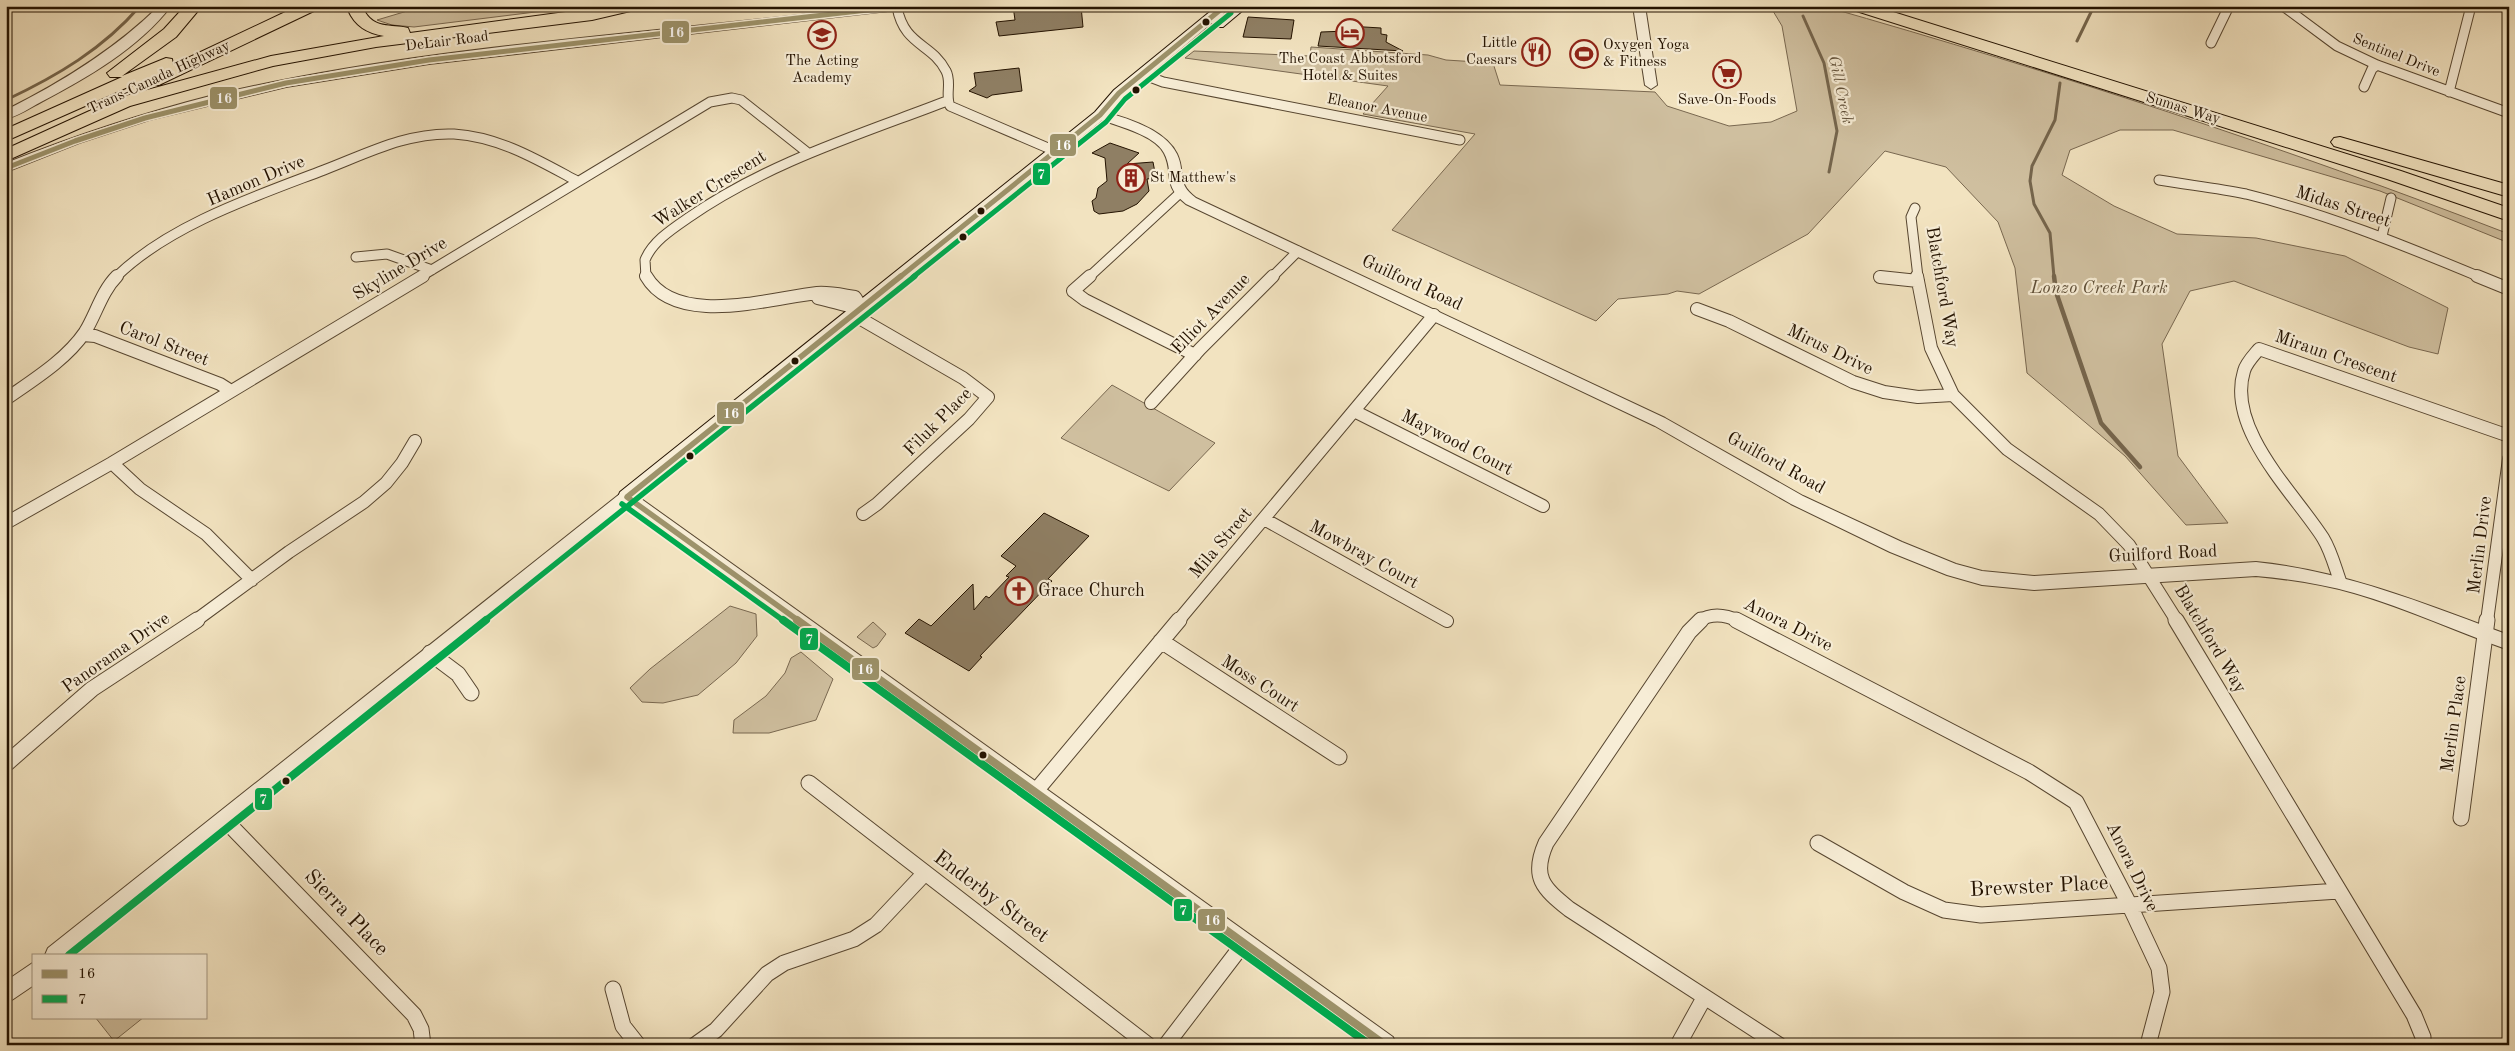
<svg xmlns="http://www.w3.org/2000/svg" width="2515" height="1051" viewBox="0 0 2515 1051" font-family="'Old Standard TT',serif">
  <style>
    .green { fill: #cfbf9f; stroke: #796850 }
    .lines { fill: none; stroke-linecap: round; stroke-linejoin: round }
    .stream-far1 { stroke: #75654c; stroke-width: 3 }
    .stream { stroke: #75654c; stroke-width: 4.5 }
    .building { fill: #8f7f64; stroke: #231200 }
    .minor-far2-casing { stroke: #574630; stroke-width: 11 }
    .minor-far1-casing { stroke: #574630; stroke-width: 14 }
    .minor-casing { stroke: #574630; stroke-width: 17 }
    .tertiary-casing { stroke: #574630; stroke-width: 2 }
    .secondary-casing { stroke: #231200; stroke-width: 2 }
    .motorway-casing { stroke: #231200; stroke-width: 2 }
    .minor-far2 { stroke: #f7edd6; stroke-width: 9 }
    .minor-far1 { stroke: #f7edd6; stroke-width: 12 }
    .minor { stroke: #f7edd6; stroke-width: 15 }
    .tertiary { fill: #f7edd6; fill-rule: evenodd }
    .secondary { fill: #f7edd6; fill-rule: evenodd }
    .motorway { fill: #f2e3c0; fill-rule: evenodd }
    .bus-1-far2-casing { stroke: #f7edd6; stroke-width: 8 }
    .bus-1-far1-casing { stroke: #f7edd6; stroke-width: 9 }
    .bus-1-casing { stroke: #f7edd6; stroke-width: 11 }
    .bus-2-far2-casing { stroke: #f7edd6; stroke-width: 8 }
    .bus-2-far1-casing { stroke: #f7edd6; stroke-width: 9 }
    .bus-2-casing { stroke: #f7edd6; stroke-width: 11 }
    .bus-1-far2 { stroke: #9d936b; stroke-width: 5 }
    .bus-1-far1 { stroke: #9d936b; stroke-width: 5.5 }
    .bus-1 { stroke: #9d936b; stroke-width: 8 }
    .bus-2-far2 { stroke: #00aa4f; stroke-width: 5 }
    .bus-2-far1 { stroke: #00aa4f; stroke-width: 5.5 }
    .bus-2 { stroke: #00aa4f; stroke-width: 8 }
    .bus-dot { fill: #231200; stroke: #f7edd6; stroke-width: 2 }
    .labels { text-anchor: middle; dominant-baseline: central; stroke-width: 4.5; stroke-linejoin: round; paint-order: stroke }
    .far-street-label { font-size: 15px; fill: #231200; stroke: #f7edd6 }
    .far-poi-label { font-size: 15px; fill: #231200; stroke: #f7edd6 }
    .far-water-label { font-size: 16px; font-style: italic; fill: #615039; stroke: #f7edd6 }
    .street-label { font-size: 18px; fill: #231200; stroke: #f7edd6 }
    .park-label { font-size: 18px; font-style: italic; fill: #5f4f38; stroke: #f7edd6 }
    .poi-label { font-size: 18px; fill: #231200; stroke: #f7edd6; text-anchor: start }
    .near-street-label { font-size: 21px; fill: #231200; stroke: #f7edd6 }
    .line-badge { stroke: #f7edd6; stroke-width: 2 }
    .badge-label { font-size: 14px; text-anchor: middle; font-weight: bold; fill: #fff }
  </style>
  <rect width="100%" height="100%" fill="#f2e3c0"/>
  <filter id="stains"><feTurbulence type="fractalNoise" baseFrequency=".004" numOctaves="4"/><feColorMatrix values="0 0 0 0 .2 0 0 0 0 .09 0 0 0 0 .02 0 0 0 .5 -.17"/></filter>
  <radialGradient id="worn" r=".72"><stop offset=".6" stop-color="#630" stop-opacity="0"/><stop offset="1" stop-color="#630" stop-opacity=".3"/></radialGradient>
  <path class="green" d="M424,6H584L414,27L392,25L377,20Z
    M1770,6H1823C2055,72 2284,147 2509,234V243L2380,191L2173,130H2120L2070,150L2062,175L2114,206L2177,234L2256,238L2345,256L2448,308L2438,354L2409,347L2234,281L2190,291L2162,344L2178,456L2228,523L2186,525L2125,456L2027,373L2015,268L1998,222L1946,167L1885,151L1808,234L1699,294L1677,291L1668,294L1618,299L1596,321L1392,230L1475,134L1363,114L1388,86L1185,58L1194,51L1310,56L1311,47L1428,55L1446,60L1493,63L1500,85L1655,92L1667,106L1729,126L1771,122L1797,111L1782,26Z
    M1112,385L1215,443L1169,491L1061,438Z
    M730,606L756,614L757,636L736,663L698,695L663,703L642,702L630,688L650,669Z
    M873,622L886,634L877,646L873,648L857,637Z
    M801,652L833,679L816,720L769,733H733L734,720L766,696L785,673L791,658Z
    M95,1017H144L114,1041Z"/>
  <g class="lines">
    <path class="stream-far1" d="M1803,16L1824,63L1837,131L1829,172
      M2077,41L2094,6
      M6,100C57,76 103,49 140,6
      M2054,277L2050,233L2034,204L2030,181L2032,166L2055,120L2060,83"/>
    <path class="stream" d="M2054,276L2056,292L2101,423L2140,467"/>
  </g>
  <path class="building" d="M1013,6H1081L1083,27L999,36L996,22L1015,20Z
    M1248,17L1294,20L1291,39L1243,37Z
    M1348,26L1381,28V34L1387,35L1386,42L1403,51L1318,46L1321,32L1347,31Z
    M1019,68L1022,91L992,95L987,98L969,91L976,86L974,73Z
    M1110,143L1139,153L1127,164L1153,162L1156,178L1147,179L1149,191L1137,204L1123,211L1099,214L1094,211L1092,201L1096,198L1098,188L1107,181L1105,158L1092,153Z
    M1044,513L1089,536L1048,579L1052,581L980,656L982,657L969,671L905,633L919,619L931,626L973,584L974,610L986,596L989,598L1009,577L1006,576L1016,566L1001,556Z"/>
  <g class="lines">
    <defs>
      <path id="minor-far2" d="M2283,6L2337,46L2377,65L2509,113
        M897,7C904,46 932,43 946,71C952,82 945,95 950,106L1055,151
        M2211,43L2229,6
        M1142,74L1163,82L1460,140
        M2364,87L2372,69L2377,65
        M2449,92L2471,6
        M2159,180C2188,185 2217,188 2246,194C2327,214 2403,245 2480,277
        M1915,208L1911,217L1918,277
        M2382,236L2391,198
        M356,257L387,254L432,270
        M116,277C169,225 256,196 324,170C366,154 407,132 454,134C500,137 538,160 577,181
        M420,277L710,102L732,98L741,100L808,153
        M646,277L645,260C652,242 672,229 688,218C767,163 858,135 947,101
        M1089,277L1180,193
        M1272,277L1298,251"/>
      <path id="minor-far1" d="M646,276C676,328 770,298 817,293C830,292 842,295 855,297L862,308
        M1090,276L1073,291L1085,300L1195,355
        M1917,276L1931,348L1953,395L2007,449L2099,514L2129,545L2177,621
        M2477,276L2509,289
        M1880,277L1918,281
        M818,298C834,301 846,307 862,308
        M1697,309L1729,321L1853,382L1884,392L1918,397L1953,395
        M854,315L963,378L988,397L969,419L877,504L863,514
        M83,335L95,336L220,384L231,391
        M6,399C33,380 66,360 85,332C96,314 102,291 117,276
        M1151,403L1200,349L1273,276
        M1354,411L1543,506
        M112,463L140,489L206,534L252,580
        M1264,519L1447,621
        M6,523L112,463L423,276
        M2340,581C2335,567 2331,551 2323,538C2295,494 2226,429 2244,371C2246,363 2254,355 2259,349L2509,436
        M195,621L289,552L364,502L386,483L402,463L415,441
        M1178,621L1434,315
        M1699,621C1711,613 1726,615 1739,621
        M2487,621L2509,459"/>
      <path id="minor" d="M1701,620L1689,632L1546,843C1531,877 1543,888 1569,909L1779,1045
        M1736,620L2029,772L2076,802L2129,904L2159,968L2162,992L2148,1045
        M2176,620L2414,1015L2423,1037V1045
        M1161,641L1339,757
        M430,653L458,674L471,693
        M6,764L92,689L197,620
        M809,783L1148,1045
        M1035,792L1179,620
        M2461,818L2487,620
        M224,819L414,1015L421,1029L423,1045
        M1818,843L1904,892L1944,910L1981,915L2339,891
        M613,989L623,1026L638,1045
        M695,1045L716,1030L767,974L784,963L854,939L876,925L924,874
        M1166,1045L1244,943
        M1678,1045L1704,998"/>
      <path id="tertiary" d="M159,6H171C139,48 87,78 41,102C30,108 18,116 6,119V110C62,82 114,50 159,6Z
        M876,6H910L905,9L429,64L286,87L149,120L79,143L6,172V163C74,136 143,113 214,95C430,44 656,34 876,6Z
        M1633,6H1645L1657,85L1651,89L1645,85Z
        M1100,111C1125,117 1165,129 1177,154C1186,173 1175,182 1196,198L1665,418L1803,496L1902,542L1956,564L1982,571L2034,576L2256,562C2345,571 2426,604 2509,635V650C2457,632 2407,608 2354,593C2322,584 2289,579 2256,576L2034,590L1982,585L1947,575L1890,552L1791,504L1655,426L1186,204C1161,184 1175,174 1164,153C1154,134 1114,125 1096,118L1094,115Z
        M627,491L633,493L1393,1037L1396,1045H1367L627,506L71,955H45L48,948L621,493Z
        M34,962V985L6,1004V981Z"/>
      <path id="secondary" d="M1217,6H1231L1223,14L1233,6H1248L1223,27H1213L1212,23L1124,96L1105,118L634,502L627,504L620,502L618,497L620,492L1095,112L1114,90Z"/>
      <path id="motorway" d="M185,6H202L176,37L122,76L166,58L172,59L173,65L298,6H320L318,9L159,85H147L144,81L146,79L6,141V129L122,77H110L107,73L164,29Z
        M350,6H366L364,10C373,29 391,24 408,28L410,33L610,6H641L639,9L592,20L376,47L273,66L130,106L6,161V149L118,98L271,56L384,36C367,33 355,26 348,10Z
        M1848,6H1874L2401,171L2509,208V221L2387,179L1850,9Z
        M2340,137L2509,185V197L2334,146L2331,142L2334,138Z"/>
    </defs>
    <use href="#minor-far2" class="minor-far2-casing"/>
    <use href="#minor-far1" class="minor-far1-casing"/>
    <use href="#minor" class="minor-casing"/>
    <use href="#tertiary" class="tertiary-casing"/>
    <use href="#secondary" class="secondary-casing"/>
    <use href="#motorway" class="motorway-casing"/>
    <use href="#minor-far2" class="minor-far2"/>
    <use href="#minor-far1" class="minor-far1"/>
    <use href="#minor" class="minor"/>
    <use href="#tertiary" class="tertiary"/>
    <use href="#secondary" class="secondary"/>
    <use href="#motorway" class="motorway"/>
    <defs>
      <path id="bus-1-far2" d="M6,168L75,141L145,118L286,83L429,60L903,6
        M900,277L1100,115L1119,93L1225,6"/>
      <path id="bus-1-far1" d="M799,621L627,497L901,276"/>
      <path id="bus-1" d="M797,620L1385,1045"/>
      <path id="bus-2-far2" d="M913,277L1106,122L1125,99L1231,13"/>
      <path id="bus-2-far1" d="M622,504L784,621
        M484,621L915,276"/>
      <path id="bus-2" d="M783,620L1370,1045
        M69,955L486,620"/>
    </defs>
    <use href="#bus-1-far2" class="bus-1-far2-casing"/>
    <use href="#bus-1-far1" class="bus-1-far1-casing"/>
    <use href="#bus-1" class="bus-1-casing"/>
    <use href="#bus-2-far2" class="bus-2-far2-casing"/>
    <use href="#bus-2-far1" class="bus-2-far1-casing"/>
    <use href="#bus-2" class="bus-2-casing"/>
    <use href="#bus-1-far2" class="bus-1-far2"/>
    <use href="#bus-1-far1" class="bus-1-far1"/>
    <use href="#bus-1" class="bus-1"/>
    <use href="#bus-2-far2" class="bus-2-far2"/>
    <use href="#bus-2-far1" class="bus-2-far1"/>
    <use href="#bus-2" class="bus-2"/>
  </g>
  <defs>
    <symbol id="hotel-ring" viewBox="-11 -11 22 22"><circle r="9.5" fill="#f7edd6" stroke="#8f2418" stroke-width="1.5"/><path d="M-6-4.5h1.5V1H6V5H4.5V3h-9V5H-6ZM-4 0a1.8 1.8 0 1 1 3.6 0ZM.5 0V-2.5h3Q6-2.5 6 0Z" fill="#8f2418"/></symbol>
    <symbol id="university-ring" viewBox="-11 -11 22 22"><circle r="9.5" fill="#f7edd6" stroke="#8f2418" stroke-width="1.5"/><path d="M0-5L7-2L0 1L-7-2ZM-4 1L0 2.5L4 1V4Q0 6-4 4Z" fill="#8f2418"/></symbol>
    <symbol id="restaurant-ring" viewBox="-11 -11 22 22"><circle r="9.5" fill="#f7edd6" stroke="#8f2418" stroke-width="1.5"/><path d="M-5-6h1v4h1v-4h1v4h1v-4h1v5L-1.5 .5V6h-2V.5L-5-1ZM5-6V6H3V1.5H1.5Q1.5-4 5-6Z" fill="#8f2418"/></symbol>
    <symbol id="stadium-ring" viewBox="-11 -11 22 22"><circle r="9.5" fill="#f7edd6" stroke="#8f2418" stroke-width="1.5"/><path d="M0-5a6.5 5 0 1 0 0 10a6.5 5 0 1 0 0-10ZM-3.5-1.8h7v3.6h-7Z" fill="#8f2418"/></symbol>
    <symbol id="supermarket-ring" viewBox="-11 -11 22 22"><circle r="9.5" fill="#f7edd6" stroke="#8f2418" stroke-width="1.5"/><path d="M-6-5.5h2.5l.6 2H6L4.5 2H-2.5L-4.4-4H-6ZM-1.5 3.2a1.3 1.3 0 1 0 .1 0ZM3 3.2a1.3 1.3 0 1 0 .1 0Z" fill="#8f2418"/></symbol>
    <symbol id="building-ring" viewBox="-11 -11 22 22"><circle r="9.5" fill="#f7edd6" stroke="#8f2418" stroke-width="1.5"/><path d="M-4-6H4V6H1V3H-1V6H-4ZM-2.5-4.3h1.7v1.8h-1.7ZM.8-4.3h1.7v1.8H.8ZM-2.5-1h1.7V.8h-1.7ZM.8-1h1.7V.8H.8Z" fill="#8f2418"/></symbol>
    <symbol id="church-ring" viewBox="-11 -11 22 22"><circle r="9.5" fill="#f7edd6" stroke="#8f2418" stroke-width="1.5"/><path d="M-1.2-6h2.4v3.5h3.3v2.4h-3.3V6h-2.4V-.1h-3.3v-2.4h3.3Z" fill="#8f2418"/></symbol>
  </defs>
  <g fill-rule="evenodd">
    <use href="#hotel-ring" x="1334" y="17" width="32" height="32"/>
    <use href="#university-ring" x="806" y="19" width="32" height="32"/>
    <use href="#restaurant-ring" x="1520" y="36" width="32" height="32"/>
    <use href="#stadium-ring" x="1568" y="38" width="32" height="32"/>
    <use href="#supermarket-ring" x="1711" y="58" width="32" height="32"/>
    <use href="#building-ring" x="1115" y="162" width="32" height="32"/>
    <use href="#church-ring" x="1003" y="575" width="32" height="32"/>
  </g>
  <g class="bus-dot">
    <circle cx="1206" cy="22" r="4.5"/>
    <circle cx="1136" cy="90" r="4.5"/>
    <circle cx="981" cy="211" r="4.5"/>
    <circle cx="963" cy="237" r="4.5"/>
    <circle cx="795" cy="361" r="4.5"/>
    <circle cx="690" cy="456" r="4.5"/>
    <circle cx="983" cy="755" r="4.5"/>
    <circle cx="286" cy="781" r="4.5"/>
  </g>
  <g class="labels">
    <g class="far-street-label">
      <text transform="translate(447 42) rotate(-7)">DeLair Road</text>
      <text transform="translate(2396 56) rotate(22)">Sentinel Drive</text>
      <text transform="translate(159 78) rotate(-25)">Trans-Canada Highway</text>
      <text transform="translate(1377 109) rotate(11)">Eleanor Avenue</text>
      <text transform="translate(2183 109) rotate(17)">Sumas Way</text>
    </g>
    <g class="far-poi-label">
      <text x="1517" y="43" text-anchor="end">Little<tspan x="1517" dy="17">Caesars</tspan></text>
      <text x="1603" y="45" text-anchor="start">Oxygen Yoga<tspan x="1603" dy="17">&amp; Fitness</tspan></text>
      <text x="1350" y="59">The Coast Abbotsford<tspan x="1350" dy="17">Hotel &amp; Suites</tspan></text>
      <text x="822" y="61">The Acting<tspan x="822" dy="17">Academy</tspan></text>
      <text x="1727" y="100">Save-On-Foods</text>
      <text x="1150" y="178" text-anchor="start">St Matthew's</text>
    </g>
    <g class="far-water-label">
      <text transform="translate(1840 90) rotate(78)">Gill Creek</text>
    </g>
    <g class="street-label">
      <text transform="translate(256 181) rotate(-23)">Hamon Drive</text>
      <text transform="translate(710 189) rotate(-32)">Walker Crescent</text>
      <text transform="translate(2343 207) rotate(18)">Midas Street</text>
      <text transform="translate(400 269) rotate(-31)">Skyline Drive</text>
      <text transform="translate(1412 283) rotate(25)">Guilford Road</text>
      <text transform="translate(1942 287) rotate(80)">Blatchford Way</text>
      <text transform="translate(1211 314) rotate(-46)">Elliot Avenue</text>
      <text transform="translate(164 344) rotate(21)">Carol Street</text>
      <text transform="translate(1830 350) rotate(26)">Mirus Drive</text>
      <text transform="translate(2336 357) rotate(19)">Miraun Crescent</text>
      <text transform="translate(938 422) rotate(-45)">Filuk Place</text>
      <text transform="translate(1457 443) rotate(27)">Maywood Court</text>
      <text transform="translate(1776 463) rotate(29)">Guilford Road</text>
      <text transform="translate(1221 543) rotate(-50)">Mila Street</text>
      <text transform="translate(2480 545) rotate(-83)">Merlin Drive</text>
      <text transform="translate(2163 554) rotate(-3)">Guilford Road</text>
      <text transform="translate(1364 555) rotate(29)">Mowbray Court</text>
      <text transform="translate(1788 625) rotate(27)">Anora Drive</text>
      <text transform="translate(2210 639) rotate(59)">Blatchford Way</text>
      <text transform="translate(116 653) rotate(-35)">Panorama Drive</text>
      <text transform="translate(1260 684) rotate(33)">Moss Court</text>
      <text transform="translate(2454 724) rotate(-82)">Merlin Place</text>
      <text transform="translate(2132 867) rotate(64)">Anora Drive</text>
    </g>
    <g class="park-label">
      <text x="2099" y="288">Lonzo Creek Park</text>
    </g>
    <g class="poi-label">
      <text x="1038" y="591">Grace Church</text>
    </g>
    <g class="near-street-label">
      <text transform="translate(2039 887) rotate(-3)">Brewster Place</text>
      <text transform="translate(991 897) rotate(37)">Enderby Street</text>
      <text transform="translate(346 913) rotate(46)">Sierra Place</text>
    </g>
  </g>
  <g class="line-badge">
    <rect x="661" y="20" width="29" height="24" rx="5" fill="#9d936b"/>
    <rect x="209" y="86" width="29" height="24" rx="5" fill="#9d936b"/>
    <rect x="1049" y="133" width="28" height="24" rx="5" fill="#9d936b"/>
    <rect x="1032" y="162" width="19" height="24" rx="5" fill="#00aa4f"/>
    <rect x="716" y="401" width="29" height="24" rx="5" fill="#9d936b"/>
    <rect x="799" y="627" width="20" height="24" rx="5" fill="#00aa4f"/>
    <rect x="851" y="657" width="29" height="24" rx="5" fill="#9d936b"/>
    <rect x="254" y="787" width="19" height="24" rx="5" fill="#00aa4f"/>
    <rect x="1173" y="898" width="20" height="24" rx="5" fill="#00aa4f"/>
    <rect x="1197" y="908" width="29" height="24" rx="5" fill="#9d936b"/>
  </g>
  <g class="badge-label">
    <text x="676" y="37">16</text>
    <text x="224" y="103">16</text>
    <text x="1063" y="150">16</text>
    <text x="1041" y="179">7</text>
    <text x="731" y="418">16</text>
    <text x="809" y="644">7</text>
    <text x="865" y="674">16</text>
    <text x="263" y="804">7</text>
    <text x="1183" y="915">7</text>
    <text x="1212" y="925">16</text>
  </g>
  <rect width="2515" height="1051" fill="none" stroke="#f2e3c0" stroke-width="25"/>
  <rect x="8" y="8" width="2500" height="1036" fill="none" stroke="#231200" stroke-width="2.5"/>
  <rect x="12" y="12" width="2490" height="1026" fill="none" stroke="#231200"/>
  <rect x="32" y="954" width="175" height="65" fill="#f7edd6" stroke="#a29580"/>
  <rect x="42" y="970" width="25" height="8" fill="#9d936b" stroke="#a29580"/>
  <text x="78" y="978" font-size="15" fill="#231200">16</text>
  <rect x="42" y="995" width="25" height="8" fill="#00aa4f" stroke="#a29580"/>
  <text x="78" y="1004" font-size="15" fill="#231200">7</text>
  <rect width="100%" height="100%" filter="url(#stains)"/>
  <rect width="100%" height="100%" fill="url(#worn)"/>
</svg>
